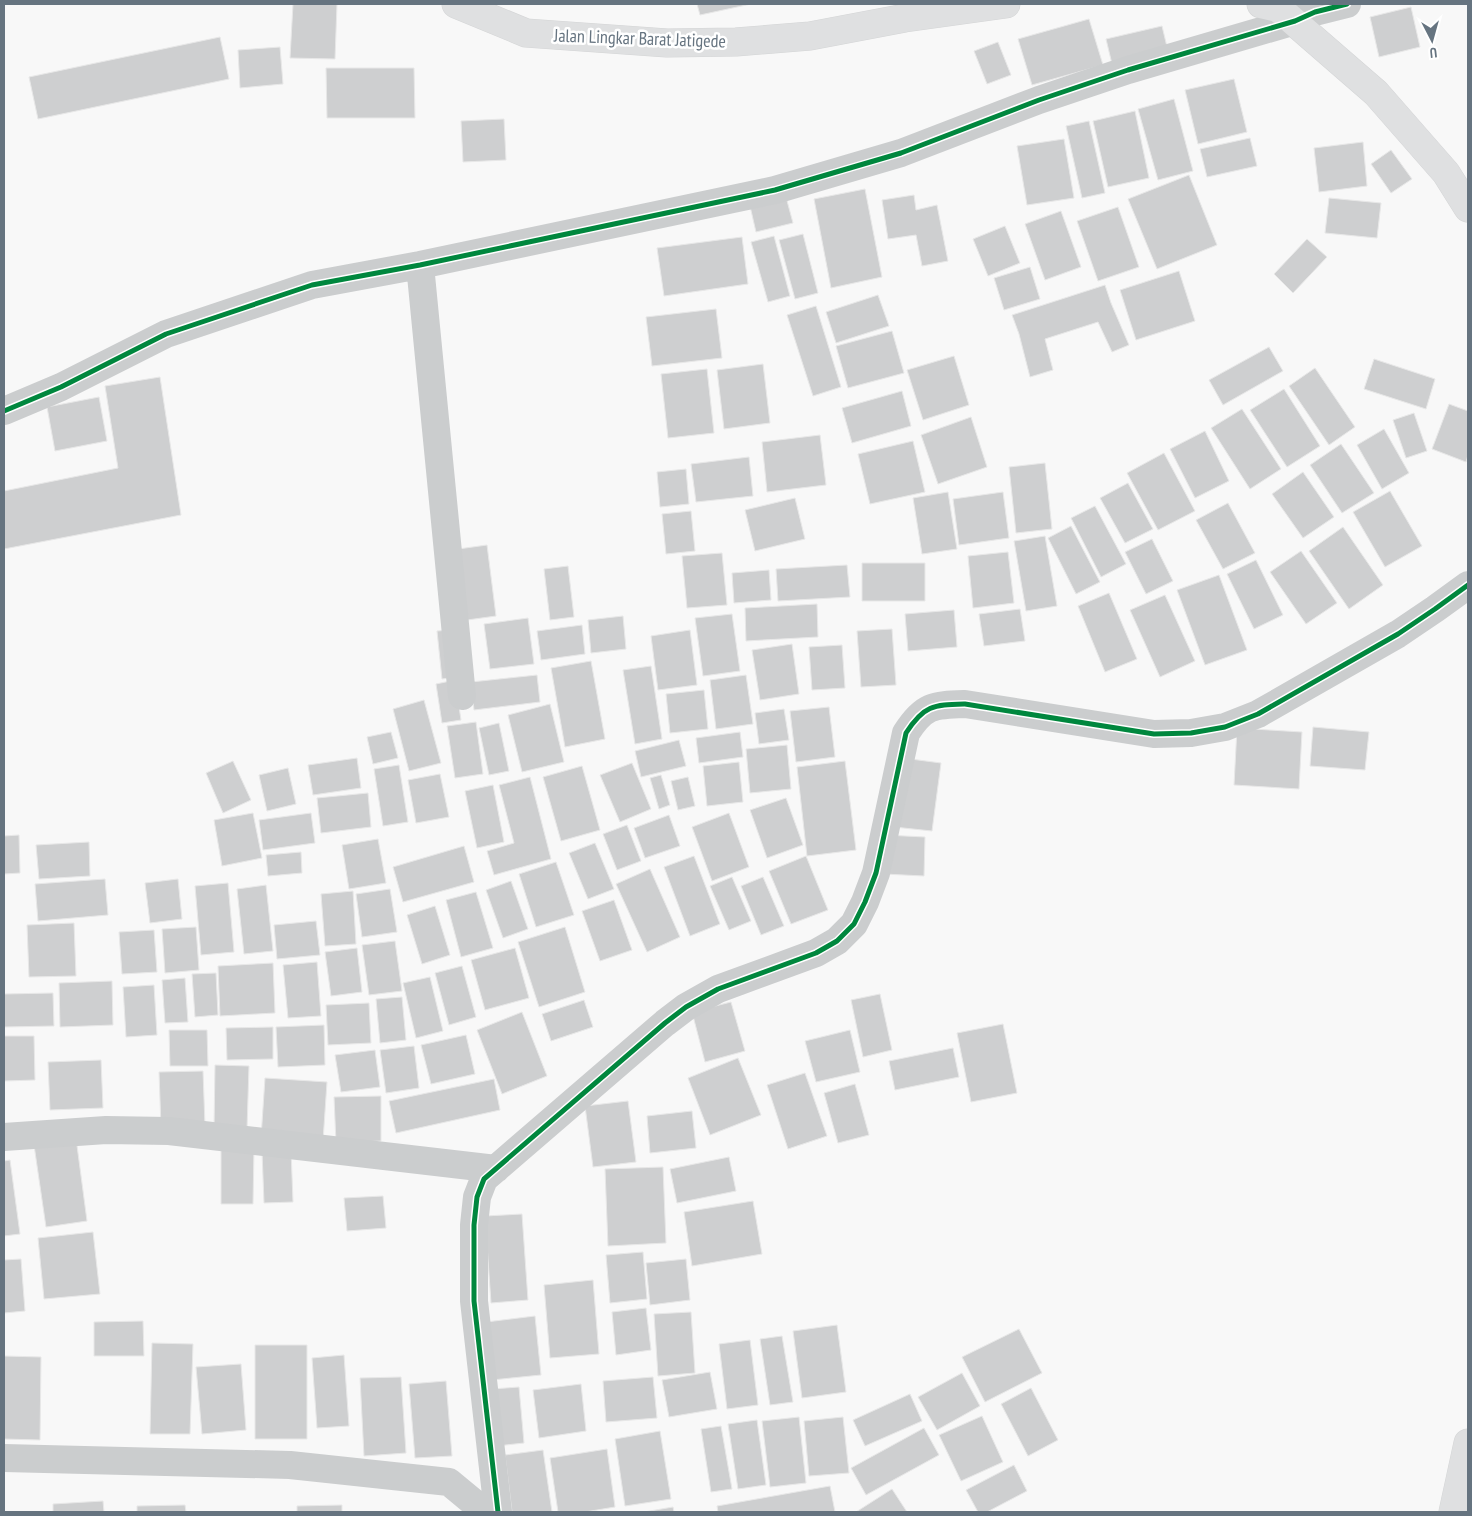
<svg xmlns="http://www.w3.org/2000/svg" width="1472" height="1516" viewBox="0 0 1472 1516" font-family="'PT Sans Narrow',sans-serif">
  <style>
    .building { fill: #cecfd0; stroke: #e8e8e8 }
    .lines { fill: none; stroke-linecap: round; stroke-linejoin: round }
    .major-casing { stroke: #d4d5d6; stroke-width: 29 }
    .minor { stroke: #cbcdce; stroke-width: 28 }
    .major { stroke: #dfe0e1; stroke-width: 28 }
    .cycleway-casing { stroke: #fff; stroke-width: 8 }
    .cycleway { stroke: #00873e; stroke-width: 5 }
    .labels { text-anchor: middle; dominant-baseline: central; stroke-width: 5; stroke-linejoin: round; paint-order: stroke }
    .street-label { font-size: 18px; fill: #667480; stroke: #fff }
  </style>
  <rect width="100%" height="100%" fill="#f8f8f8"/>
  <path class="building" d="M293,4H337L335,59L290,58Z
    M697,4H751L700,15Z
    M1411,7L1420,47L1379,57L1370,17Z
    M1089,19L1103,65L1032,85L1018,39Z
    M1162,26L1168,51L1112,64L1106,39Z
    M220,37L229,79L38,119L29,77Z
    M998,42L1011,75L987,84L974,51Z
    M280,47L283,84L240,88L238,50Z
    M326,68H414L415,118H327Z
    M1234,79L1247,132L1198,144L1185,90Z
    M1174,99L1193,171L1158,180L1138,109Z
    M1135,111L1149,178L1108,187L1093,121Z
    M504,119L506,160L463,162L461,121Z
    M1089,121L1105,193L1082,198L1066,126Z
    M1250,138L1257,166L1207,177L1200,149Z
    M1064,139L1074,198L1027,205L1017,146Z
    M1363,142L1367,186L1319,192L1314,148Z
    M1391,150L1412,179L1391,193L1371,164Z
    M1189,175L1217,245L1157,269L1128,199Z
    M865,189L882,277L831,288L814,199Z
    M914,195L916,210L937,205L948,261L922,266L916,235L888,239L882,200Z
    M786,197L793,223L756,232L750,206Z
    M1329,198L1381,203L1377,238L1325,233Z
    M1118,207L1139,267L1098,281L1077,221Z
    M1061,211L1081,267L1045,280L1025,224Z
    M1005,226L1020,263L988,276L973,239Z
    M803,234L818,293L795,299L779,240Z
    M774,236L790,296L768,302L751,242Z
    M742,237L748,284L664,296L657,248Z
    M1307,239L1327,257L1293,293L1274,274Z
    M1030,267L1040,299L1004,310L994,278Z
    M1179,271L1195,321L1136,340L1120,290Z
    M1105,285L1111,303L1129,345L1112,352L1098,322L1045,339L1053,370L1030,377L1019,334L1012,315Z
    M878,295L889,326L836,343L826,312Z
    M816,306L841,387L813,396L787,315Z
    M716,309L722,358L652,366L646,317Z
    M892,331L904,373L848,388L836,346Z
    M1269,347L1283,371L1223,405L1209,380Z
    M954,356L969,405L923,420L907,370Z
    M1374,359L1435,379L1426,409L1364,389Z
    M763,364L770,423L724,429L717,370Z
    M1315,368L1355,427L1329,445L1289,386Z
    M707,369L714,433L668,438L661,374Z
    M160,377L181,515L4,549V491L118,468L105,386Z
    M1284,389L1320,446L1287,467L1250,410Z
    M902,391L911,426L852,443L842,408Z
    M99,397L107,441L55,451L47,407Z
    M1449,404L1468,411V455L1466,462L1432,449Z
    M1242,409L1281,469L1250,489L1211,428Z
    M1414,413L1427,451L1406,458L1393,420Z
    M971,417L987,467L938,484L921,435Z
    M1384,429L1409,473L1382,489L1357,445Z
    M1205,431L1229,481L1195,498L1170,449Z
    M820,435L826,485L767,492L762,442Z
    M913,441L925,492L870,504L858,454Z
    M1341,444L1374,493L1342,513L1310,465Z
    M1164,453L1195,511L1158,530L1127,473Z
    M749,457L753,496L696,502L691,464Z
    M1045,463L1052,529L1016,533L1009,467Z
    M686,469L689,504L660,507L657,472Z
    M1303,472L1334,517L1303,538L1272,494Z
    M1128,483L1153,529L1125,543L1100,498Z
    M1390,491L1422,546L1385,567L1353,512Z
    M948,492L957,549L922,554L913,498Z
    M1003,492L1009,538L959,545L953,499Z
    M795,498L805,539L755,551L745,510Z
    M1228,503L1255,553L1223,569L1196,520Z
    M1095,506L1126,564L1101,577L1071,518Z
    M691,511L695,551L666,554L662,514Z
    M1071,526L1100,582L1076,594L1048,538Z
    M1343,527L1383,585L1349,609L1309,551Z
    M1045,536L1057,606L1026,611L1014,541Z
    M1152,539L1173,581L1146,594L1125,552Z
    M487,545L496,616L460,621L451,550Z
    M1301,551L1337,603L1306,624L1270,572Z
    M1008,552L1014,603L973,608L968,556Z
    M722,553L727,605L687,608L682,556Z
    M1256,560L1283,615L1254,629L1227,574Z
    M862,563H925V601H862Z
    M847,565L850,597L778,601L776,569Z
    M568,566L574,617L550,620L544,569Z
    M769,570L771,600L734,603L732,573Z
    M1219,575L1247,650L1205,665L1177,590Z
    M1109,593L1137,659L1105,672L1078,606Z
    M1165,595L1195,661L1160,677L1130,610Z
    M817,604L818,637L746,641L745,608Z
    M1020,609L1025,641L984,646L979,614Z
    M954,610L957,647L908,651L905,614Z
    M732,614L740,671L703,676L695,618Z
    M623,616L626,649L591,653L588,620Z
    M528,618L534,664L490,669L484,624Z
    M582,625L585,654L541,660L537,631Z
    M892,629L896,685L861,687L857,631Z
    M451,630L456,677L442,679L437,631Z
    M690,630L697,685L658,690L651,636Z
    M792,644L799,694L760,700L752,650Z
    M842,645L845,688L812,690L809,647Z
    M591,661L605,739L565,747L551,668Z
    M651,666L662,739L635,744L623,670Z
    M537,675L540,702L474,710L471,682Z
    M746,675L753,724L716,729L710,680Z
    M455,680L461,720L442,723L436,684Z
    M704,690L708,729L670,733L666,694Z
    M424,700L441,763L409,771L393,709Z
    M550,704L564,762L522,772L508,715Z
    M829,707L835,757L796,762L790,711Z
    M784,709L789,740L759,744L755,713Z
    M476,722L483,774L455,778L447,726Z
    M499,723L509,771L489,775L479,728Z
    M1313,727L1369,732L1365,770L1310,766Z
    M1237,728L1302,732L1299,789L1234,785Z
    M391,732L398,758L373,764L367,737Z
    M740,732L743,757L699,763L696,738Z
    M679,740L686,766L641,777L635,751Z
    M787,745L791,789L750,793L746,749Z
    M357,758L361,788L313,795L308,765Z
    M903,758L941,763L932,831L894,827Z
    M233,761L251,800L223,813L206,773Z
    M845,761L856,850L807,856L797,767Z
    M739,762L743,802L707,806L703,766Z
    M632,763L651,809L620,822L600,775Z
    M399,765L408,822L383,826L374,769Z
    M582,766L600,830L561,841L543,777Z
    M288,768L296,804L267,811L259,775Z
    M440,774L449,817L416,823L408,780Z
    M661,775L670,805L659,809L650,778Z
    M530,777L551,859L494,875L487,851L514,843L499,785Z
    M688,777L695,806L678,810L671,781Z
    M493,785L504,842L477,848L465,791Z
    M368,793L371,827L321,833L317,798Z
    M786,798L803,845L767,858L750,810Z
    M253,813L262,858L222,866L214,820Z
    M311,813L315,843L263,850L259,820Z
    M729,813L749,867L712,881L692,827Z
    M669,815L680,846L645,858L634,828Z
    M627,825L641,861L617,870L603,834Z
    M19,835L20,873L4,874V836Z
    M885,835L925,837L924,876L884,874Z
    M378,839L386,883L349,889L342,845Z
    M89,842L90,876L39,879L36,845Z
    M595,843L614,889L588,899L569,853Z
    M464,846L474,882L403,902L393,867Z
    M301,852L302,873L268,876L266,855Z
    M694,856L720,924L690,936L664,867Z
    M806,856L828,910L791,924L769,871Z
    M556,862L574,915L536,927L519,874Z
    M650,869L680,937L647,952L616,884Z
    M732,877L751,921L729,930L710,886Z
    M763,877L784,926L761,935L741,886Z
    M105,879L108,915L38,921L35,884Z
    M178,879L182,919L150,923L145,883Z
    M511,881L528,929L503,938L486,890Z
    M228,883L234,952L201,955L195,886Z
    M266,885L273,951L244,954L237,889Z
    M390,889L397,932L362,937L356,894Z
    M353,891L356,944L325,946L321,894Z
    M476,892L493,948L461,957L446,900Z
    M614,900L632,950L600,961L582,911Z
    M435,906L450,955L422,964L407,915Z
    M316,921L320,955L277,959L274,925Z
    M74,923L76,976L29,977L27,925Z
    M196,927L199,970L165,973L162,929Z
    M565,927L585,992L539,1007L518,942Z
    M154,930L157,972L122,974L119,932Z
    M395,941L402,991L369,995L362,945Z
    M357,948L362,992L331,996L325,952Z
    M515,948L529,998L485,1010L471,960Z
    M317,962L321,1016L288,1018L283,965Z
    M273,963L275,1013L220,1016L218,966Z
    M462,966L476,1017L449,1025L435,973Z
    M216,973L218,1015L195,1017L192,974Z
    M430,977L443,1031L416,1038L403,983Z
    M185,978L188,1022L165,1023L162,980Z
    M112,981L113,1025L60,1027L59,983Z
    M154,985L157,1035L126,1037L123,987Z
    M53,993L54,1026L4,1027V994Z
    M880,994L892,1050L863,1057L851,1000Z
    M402,997L406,1040L380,1043L376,999Z
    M584,1000L593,1027L551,1041L542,1014Z
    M731,1002L745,1051L705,1062L692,1012Z
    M369,1003L371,1043L328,1045L326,1005Z
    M522,1012L547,1076L502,1094L477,1030Z
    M1003,1024L1017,1093L971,1102L957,1033Z
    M324,1025L325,1065L278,1067L276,1027Z
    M273,1027V1059L227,1060L226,1028Z
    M169,1030H207L208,1066H170Z
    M850,1030L860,1072L816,1082L805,1041Z
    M466,1035L475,1074L431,1084L421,1045Z
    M4,1036H34L35,1080L4,1081Z
    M414,1046L419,1088L386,1093L380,1050Z
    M953,1048L959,1077L895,1090L889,1061Z
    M375,1050L380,1087L341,1092L335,1055Z
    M738,1058L761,1115L710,1135L688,1078Z
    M101,1060L103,1108L50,1110L48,1062Z
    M215,1065L249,1066L247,1129L214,1128Z
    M203,1071L205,1126L161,1127L159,1072Z
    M805,1073L827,1136L788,1149L767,1085Z
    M265,1078L327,1082L323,1141L261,1138Z
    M494,1079L500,1110L396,1133L389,1101Z
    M855,1084L869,1135L838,1143L824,1093Z
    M381,1096V1141L336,1143L334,1097Z
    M628,1101L636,1162L593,1167L585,1106Z
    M692,1111L696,1148L650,1153L647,1116Z
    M76,1138L87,1221L46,1227L34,1145Z
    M221,1148H254L253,1204H221Z
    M291,1150L293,1202L264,1203L262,1151Z
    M729,1157L736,1191L677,1203L670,1169Z
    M10,1160L20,1234L4,1236V1161Z
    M663,1167L666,1243L608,1246L605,1169Z
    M383,1196L386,1228L347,1231L344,1198Z
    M753,1201L762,1254L692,1266L684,1212Z
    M522,1214L528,1300L491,1303L485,1216Z
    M93,1232L100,1294L44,1299L38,1238Z
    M643,1252L647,1299L610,1303L606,1255Z
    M21,1259L25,1311L4,1313V1260Z
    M686,1259L690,1300L650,1305L646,1263Z
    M593,1280L599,1354L550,1358L544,1285Z
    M646,1308L651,1350L616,1355L612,1312Z
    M691,1312L695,1373L658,1376L654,1314Z
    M535,1316L541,1375L492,1380L486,1322Z
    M143,1321L144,1356H94V1322Z
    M837,1325L846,1392L802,1398L793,1331Z
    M1019,1329L1042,1373L985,1402L962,1357Z
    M782,1336L793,1402L770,1405L760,1339Z
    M750,1340L758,1405L727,1409L719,1344Z
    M152,1343L193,1344L190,1434H150Z
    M255,1345H307V1439H255Z
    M344,1355L349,1426L317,1428L312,1358Z
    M4,1356L41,1357L40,1440L4,1439Z
    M241,1364L246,1430L202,1434L196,1367Z
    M710,1372L717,1409L669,1417L662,1380Z
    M962,1373L980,1406L937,1430L918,1397Z
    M401,1377L406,1453L364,1456L360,1378Z
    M653,1377L657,1418L606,1422L603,1381Z
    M446,1381L452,1456L415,1458L409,1384Z
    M581,1384L586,1431L539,1438L533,1390Z
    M519,1387L524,1443L497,1446L492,1389Z
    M1031,1388L1058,1440L1028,1456L1001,1404Z
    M910,1394L922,1421L865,1446L853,1420Z
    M982,1416L1003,1462L961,1481L939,1435Z
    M799,1417L806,1483L770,1487L762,1421Z
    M843,1417L849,1473L809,1476L804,1421Z
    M757,1420L766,1485L738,1489L728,1424Z
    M721,1426L732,1489L711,1492L701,1429Z
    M924,1428L939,1455L866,1495L851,1468Z
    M660,1431L671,1499L625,1506L615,1439Z
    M607,1449L615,1507L585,1512H558L550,1458Z
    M543,1450L552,1512H512L505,1455Z
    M1014,1465L1027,1491L987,1512H978L966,1490Z
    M830,1486L835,1512H718L717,1506Z
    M892,1489L907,1512H856Z
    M103,1501L104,1512H53V1504Z
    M185,1505L186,1512H137V1506Z
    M342,1505V1512H297V1506Z
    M673,1507L674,1512H644Z"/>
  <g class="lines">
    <defs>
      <path id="major" d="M456,4L526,33L667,43L736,42L810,36L905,18L1006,4
        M1261,4L1278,8L1376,93L1446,173L1468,208
        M1453,1512L1468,1443"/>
    </defs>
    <use href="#major" class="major-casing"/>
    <path class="minor" d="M420,265L462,696
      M4,411L61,387L166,334L312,285L420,265L775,190L901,153L1039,100L1128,70L1295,21L1315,12L1347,4
      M4,1137L106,1130L169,1131L496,1169
      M4,1458L290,1465L449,1482L478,1506L481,1512
      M498,1512L474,1301V1225L477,1197L484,1179L665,1023L686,1007L718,989L816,953L837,941L854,924L865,902L876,873L906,733C924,705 933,705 965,704L1154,734L1191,733L1225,727L1258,714L1398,634L1435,609L1468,585"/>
    <use href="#major" class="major"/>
    <defs>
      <path id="cycleway" d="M4,411L61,387L166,334L312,285L420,265L775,190L901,153L1039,100L1128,70L1295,21L1315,12L1347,4
        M498,1512L474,1301V1225L477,1197L484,1179L665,1023L686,1007L718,989L816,953L837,941L854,924L865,902L876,873L906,733C924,705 933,705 965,704L1154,734L1191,733L1225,727L1258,714L1398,634L1435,609L1468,585"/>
    </defs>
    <use href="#cycleway" class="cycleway-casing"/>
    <use href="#cycleway" class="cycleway"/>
  </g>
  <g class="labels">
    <g class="street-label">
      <text transform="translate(640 38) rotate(2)">Jalan Lingkar Barat Jatigede</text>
    </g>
  </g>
  <rect width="1472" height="1516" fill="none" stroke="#667480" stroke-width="10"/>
  <g transform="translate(1432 40) rotate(174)" stroke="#ffffff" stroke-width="4" paint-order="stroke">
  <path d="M0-4L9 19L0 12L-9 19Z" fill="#667480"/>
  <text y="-8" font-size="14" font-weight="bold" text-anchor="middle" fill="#667480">U</text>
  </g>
</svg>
